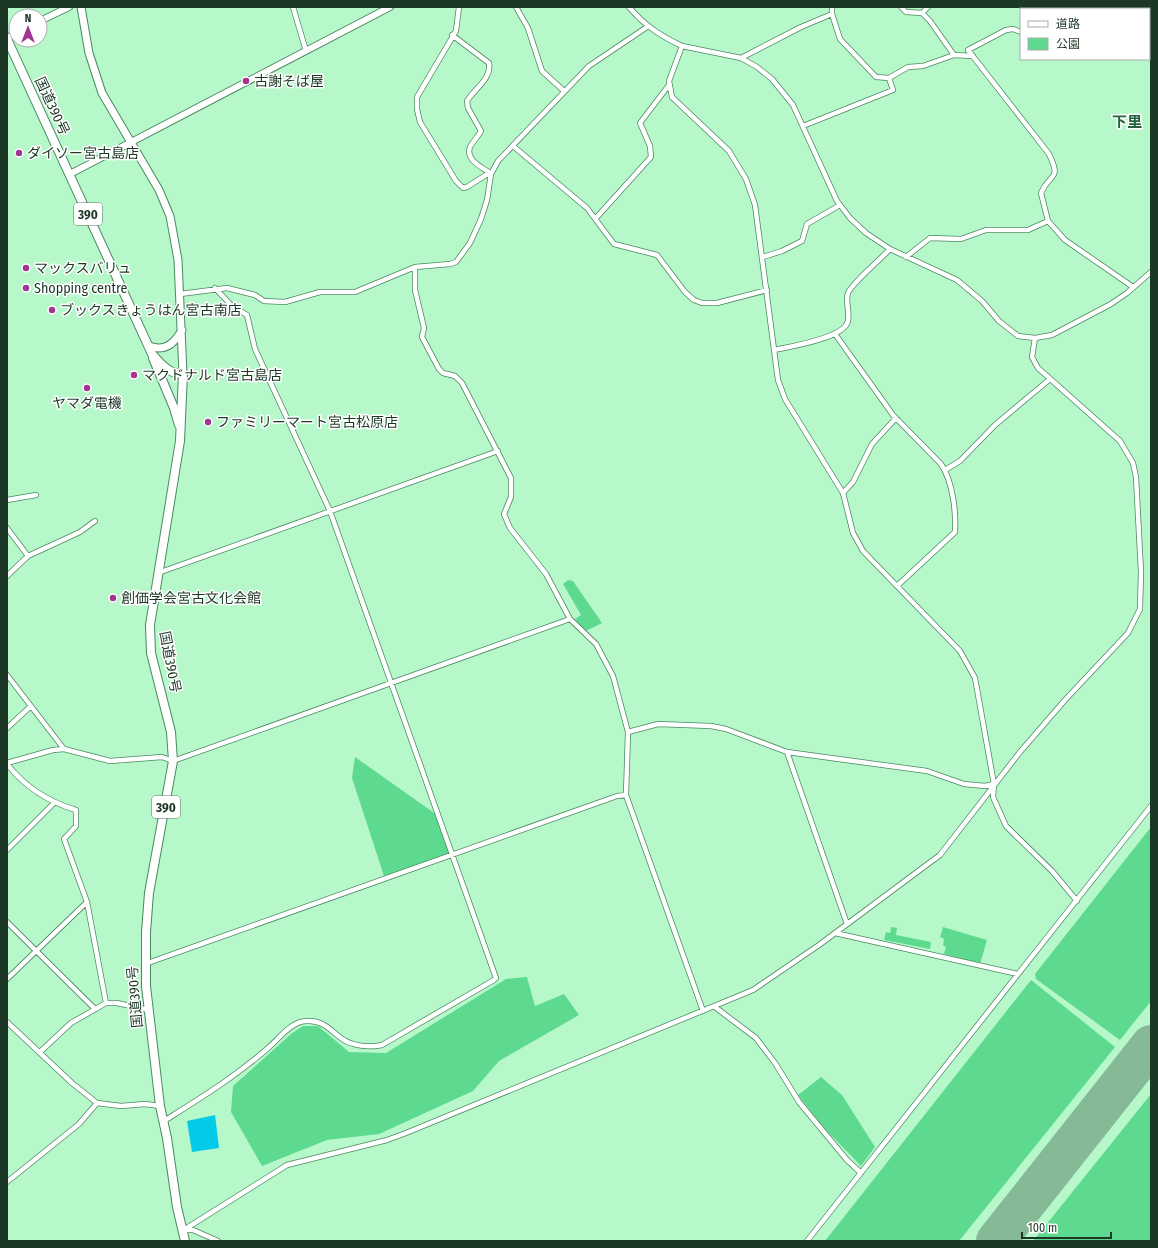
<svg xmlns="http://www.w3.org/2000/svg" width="1158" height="1248" viewBox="0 0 1158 1248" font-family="'Fira Sans Condensed','Noto Sans JP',sans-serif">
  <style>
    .green { fill: #5dda8f }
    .water { fill: #03cae9 }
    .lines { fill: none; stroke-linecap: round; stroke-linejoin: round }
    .runway { stroke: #86ba96; stroke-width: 40 }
    .minor-casing { stroke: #4a8860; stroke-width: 6 }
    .tertiary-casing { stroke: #4a8860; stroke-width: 8 }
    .secondary-casing { stroke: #4a8860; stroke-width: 9 }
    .trunk-casing { stroke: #4a8860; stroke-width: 10 }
    .minor { stroke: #fff; stroke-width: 4.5 }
    .tertiary { stroke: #fff; stroke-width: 6 }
    .secondary { stroke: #fff; stroke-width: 7 }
    .trunk { stroke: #fff; stroke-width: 8 }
    .poi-dot { fill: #a23492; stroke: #fff; stroke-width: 1.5 }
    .labels { text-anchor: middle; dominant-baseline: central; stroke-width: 3; stroke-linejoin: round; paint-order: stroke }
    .shield { fill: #fff; stroke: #617367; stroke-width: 1 }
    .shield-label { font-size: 13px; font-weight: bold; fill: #1d3726 }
    .poi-label { font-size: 14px; fill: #1d3726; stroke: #fff; text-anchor: start }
    .street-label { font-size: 14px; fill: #1d3726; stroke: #fff }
    .neighbourhood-label { font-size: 15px; font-weight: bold; fill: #23633d; stroke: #fff }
  </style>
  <rect width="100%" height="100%" fill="#b7f8cb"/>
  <path class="green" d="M568,580L573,581L602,623L586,631L575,619L581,615L563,584Z
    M355,757L437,815L451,854L384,876L352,778Z
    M1151,827V1001L1120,1040L1036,979L1035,974Z
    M891,927L897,928L896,935L931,942L930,949L884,940L886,932L890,933Z
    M943,927L987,940L980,964L944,954L946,947L943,945L944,939L940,937Z
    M527,977L535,1006L564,994L579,1015L499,1061L473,1091L379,1134L327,1140L262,1166L231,1112L233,1086L291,1034L303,1026H318L349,1052L386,1053L506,979Z
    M1031,980L1115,1047L959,1241H825Z
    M821,1077L842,1095L875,1147L861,1166L825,1129L798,1095Z
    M1151,1094V1241H1033Z"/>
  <path class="water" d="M215,1115L219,1148L192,1152L187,1121Z"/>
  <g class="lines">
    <path class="runway" d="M996,1241L1151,1045"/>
    <defs>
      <path id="minor" d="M293,7L306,51
        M459,7L456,31L417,97V109L420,122L456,181L463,188L467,187L489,173
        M516,7L528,28L542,71L564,91
        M629,7C645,26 661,36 682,46
        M901,7L906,12L922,13L928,7
        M1081,7L1083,9
        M922,13L930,21L954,55
        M1149,13L1151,12
        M1021,32L1013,29L1006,30L968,50L1049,154C1062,181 1050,172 1041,193L1048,221L1065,240L1133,287
        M452,35L489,63C492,79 474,89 467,101L468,108L481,131C478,137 473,141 470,147C465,160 482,167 490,173
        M741,58L801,27L832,14
        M889,78L908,67L923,66L954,55L973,56
        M803,126L893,90L889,78L876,77L840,39L832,14V7
        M513,146L587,208L614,244L657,255L685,292L694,300L702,303H717L767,290
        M596,218L651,157L650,146L640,123L669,85
        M763,257L782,251L802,241L807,224L840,205
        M906,257L930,238L961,239L986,230H1028L1048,221
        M415,267V290L424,328L422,337L439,369L443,373L455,376L462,383L511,478V497L504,514L510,528L546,574L570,619L596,644L613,676L628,732L626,795L703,1011
        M180,294L227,288L255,295L264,301L285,302L320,292H355L415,267L450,264L456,262L470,243L481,219L487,200L491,174L498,161L589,66L647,27
        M835,334L893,415L941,464C953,482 956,511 955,532L897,586
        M774,350C789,347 845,338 848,321C850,311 845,302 848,293C852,283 881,259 890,249
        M945,470L960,461L995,425L1050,379
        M843,493L853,482L872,444L896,418
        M7,500L36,495
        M7,528L28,556L7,576
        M28,556L80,532L95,521
        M158,573L498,451
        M7,675L64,749
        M7,728L31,706
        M628,732L658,724L711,726L726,729L787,752L927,771L964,784L985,786L994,784
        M787,752L847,924
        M7,763L53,750L64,749L110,761L162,757L173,761L570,619
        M7,764C25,787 49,802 76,810V826L64,839L87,902L106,1003
        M7,850L54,803
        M1077,901L1052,871L1006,826L993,797L994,784L975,678L960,651L863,551L853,533L843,493L785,399L778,380L755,205L746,179L729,151L672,97L669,81L682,46L741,58L757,67L772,79L793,105L837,201L850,218L866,233L890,249L957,280L982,301L999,321L1018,336L1035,338L1052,335L1111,304L1127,293L1151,272
        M7,922L95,1009
        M835,933L1018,974
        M145,964L617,796L626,795
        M7,979L87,902
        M715,1007L756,1038L775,1063L799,1102L847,1160L861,1173
        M7,1022L72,1083L97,1103L121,1106L145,1104L160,1106
        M40,1052L71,1023L106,1003H117L148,1010
        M164,1121C202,1097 235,1077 268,1048C280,1038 291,1021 307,1021C323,1020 330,1030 341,1038C351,1046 370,1048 382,1045L494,980L496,978L330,511L255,349L247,315L232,306L215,288
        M7,1182L79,1124L97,1103
        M185,1230H193L218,1241
        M182,1231L287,1165L387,1140L406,1133L753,990L819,945L940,855L1020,752L1065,700L1128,633L1140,609L1141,572L1136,477L1133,463L1120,441L1038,368L1032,357L1035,338
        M807,1241L1151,806"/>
      <path id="tertiary" d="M40,21L69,7
        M7,38L16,33
        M70,174L390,7"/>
      <path id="secondary" d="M81,7L89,53L102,93L159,190L170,216L178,260L183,374
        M149,346C165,352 174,344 182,330"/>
      <path id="trunk" d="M7,39L152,354C161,364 169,374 183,374L180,441L150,625L151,653L171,732L173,761L149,893L146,932V986L160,1106L167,1138L177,1207L185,1241
        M153,358L174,408L179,425"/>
    </defs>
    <use href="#minor" class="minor-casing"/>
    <use href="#tertiary" class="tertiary-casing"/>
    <use href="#secondary" class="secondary-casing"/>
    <use href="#trunk" class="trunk-casing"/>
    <use href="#minor" class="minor"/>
    <use href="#tertiary" class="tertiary"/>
    <use href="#secondary" class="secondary"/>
    <use href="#trunk" class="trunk"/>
  </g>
  <g class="poi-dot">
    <circle cx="246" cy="81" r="4"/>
    <circle cx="19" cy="153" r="4"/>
    <circle cx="26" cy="268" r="4"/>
    <circle cx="26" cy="288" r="4"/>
    <circle cx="52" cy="310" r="4"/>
    <circle cx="134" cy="375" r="4"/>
    <circle cx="87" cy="388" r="4"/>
    <circle cx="208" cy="422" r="4"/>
    <circle cx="113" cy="598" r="4"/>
  </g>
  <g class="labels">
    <g class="shield">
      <rect x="74" y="203" width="28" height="22" rx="3"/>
      <rect x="152" y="796" width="28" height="22" rx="3"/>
    </g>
    <g class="shield-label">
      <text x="88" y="214">390</text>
      <text x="166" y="807">390</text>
    </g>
    <g class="poi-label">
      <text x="254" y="81">古謝そば屋</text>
      <text x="27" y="153">ダイソー宮古島店</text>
      <text x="34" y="268">マックスバリュ</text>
      <text x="34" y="288">Shopping centre</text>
      <text x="60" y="310">ブックスきょうはん宮古南店</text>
      <text x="142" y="375">マクドナルド宮古島店</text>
      <text x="87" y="403" text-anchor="middle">ヤマダ電機</text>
      <text x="216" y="422">ファミリーマート宮古松原店</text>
      <text x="121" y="598">創価学会宮古文化会館</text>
    </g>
    <g class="street-label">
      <text transform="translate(52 106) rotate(65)">国道390号</text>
      <text transform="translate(170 662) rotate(79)">国道390号</text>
      <text transform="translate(135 997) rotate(-95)">国道390号</text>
    </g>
    <g class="neighbourhood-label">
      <text x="1127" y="122">下里</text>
    </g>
  </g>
  <rect width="1158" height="1248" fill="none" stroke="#1d3726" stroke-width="16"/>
  <rect x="1020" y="8" width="130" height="52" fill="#ffffff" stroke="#a5afa8"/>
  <rect x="1028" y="21" width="20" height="6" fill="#ffffff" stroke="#a5afa8"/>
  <text x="1056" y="28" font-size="12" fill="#1d3726">道路</text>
  <rect x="1028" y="38" width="20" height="12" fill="#5dda8f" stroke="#a5afa8"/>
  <text x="1056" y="48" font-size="12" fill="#1d3726">公園</text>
  <g transform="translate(28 28)"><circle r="19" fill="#ffffff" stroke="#a5afa8"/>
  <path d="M0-3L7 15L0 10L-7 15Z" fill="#a23492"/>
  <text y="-6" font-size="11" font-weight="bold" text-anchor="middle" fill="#1d3726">N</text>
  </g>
  <path d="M1022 1232v6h89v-6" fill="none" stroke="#1d3726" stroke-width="2"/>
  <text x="1028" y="1232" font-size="12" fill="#1d3726" stroke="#ffffff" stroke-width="3" paint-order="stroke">100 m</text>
</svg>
